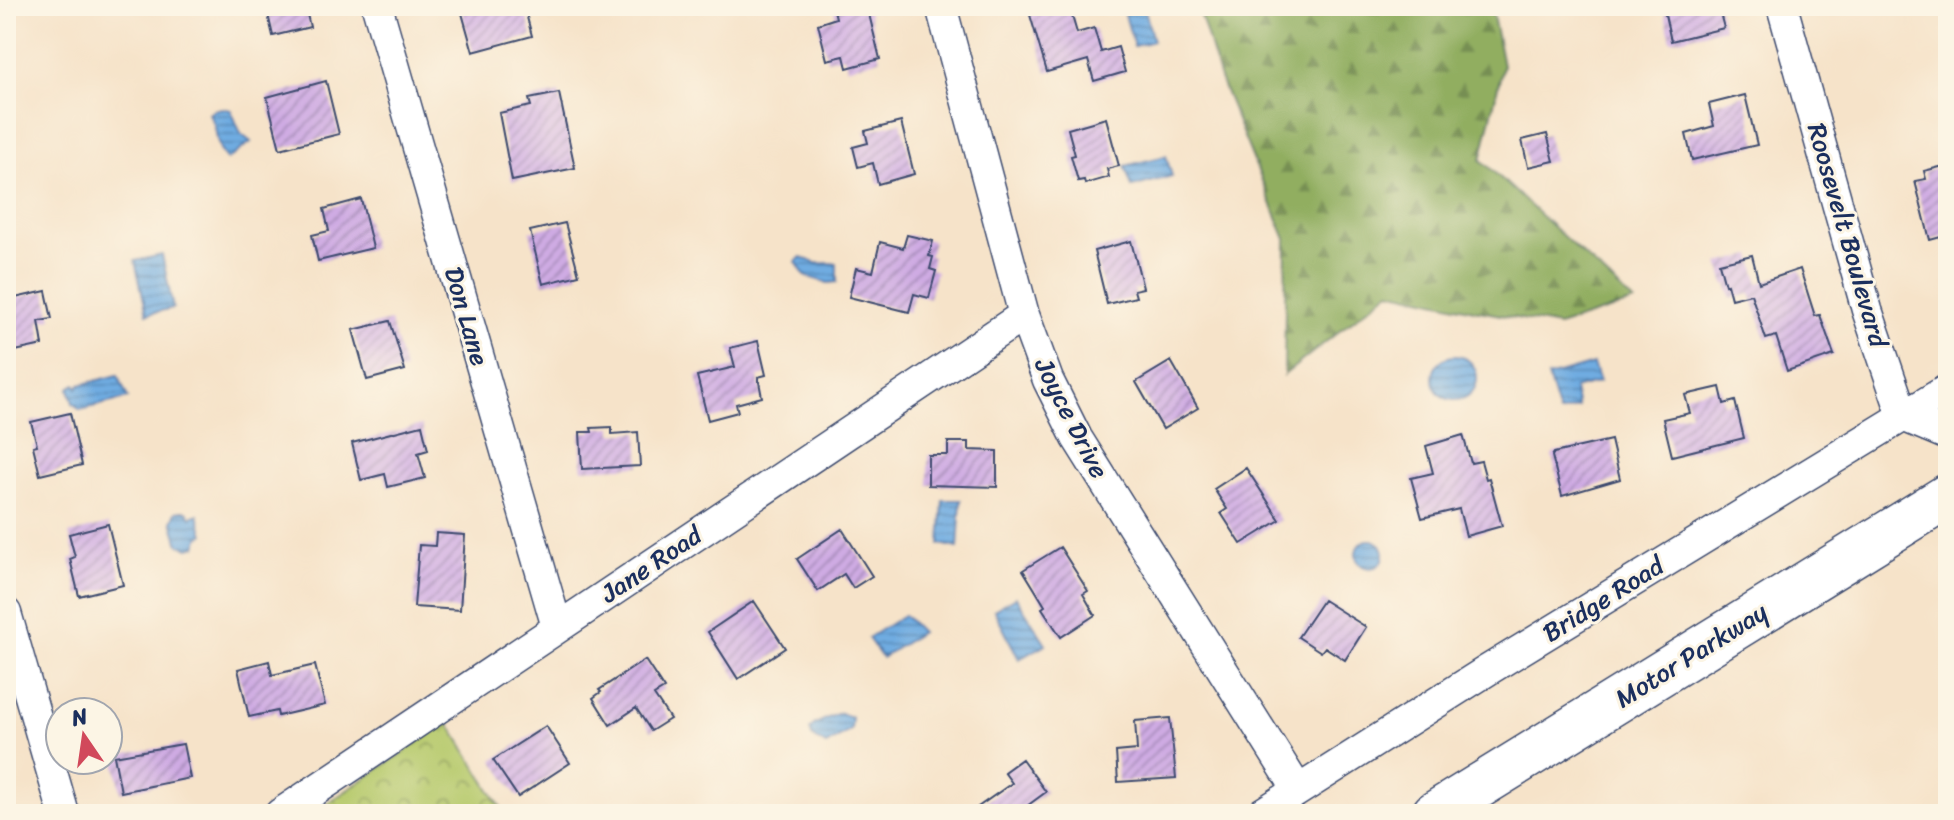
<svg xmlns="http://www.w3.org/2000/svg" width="1954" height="820" viewBox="0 0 1954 820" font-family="Sriracha,sans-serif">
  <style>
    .forest { fill: url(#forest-firs); stroke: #566e5f; stroke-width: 2 }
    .park { fill: url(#park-crowns); stroke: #697c66; stroke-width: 2 }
    .water { fill: url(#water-rules); stroke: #456ea0; stroke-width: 2 }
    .building { fill: url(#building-hatch) }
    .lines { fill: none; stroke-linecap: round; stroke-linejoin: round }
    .minor-casing { stroke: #3c4a6e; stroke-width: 33 }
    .secondary-casing { stroke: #3c4a6e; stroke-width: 47 }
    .minor { stroke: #fff; stroke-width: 30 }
    .secondary { stroke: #fff; stroke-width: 44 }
    .labels { text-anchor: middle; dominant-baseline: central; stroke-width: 6; stroke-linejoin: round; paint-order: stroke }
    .street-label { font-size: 26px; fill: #1b2f5e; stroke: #fcf5e5 }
  </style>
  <defs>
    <pattern id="forest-firs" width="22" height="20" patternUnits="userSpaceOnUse" patternTransform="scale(2)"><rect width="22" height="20" fill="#91ae60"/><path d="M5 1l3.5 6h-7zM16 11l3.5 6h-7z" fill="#768e52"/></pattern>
    <pattern id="park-crowns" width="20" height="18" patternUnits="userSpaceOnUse" patternTransform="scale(2)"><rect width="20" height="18" fill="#b7ca6d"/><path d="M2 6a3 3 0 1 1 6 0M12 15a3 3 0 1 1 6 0" fill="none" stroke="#94a45d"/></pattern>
    <pattern id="water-rules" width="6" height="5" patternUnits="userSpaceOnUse" patternTransform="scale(2)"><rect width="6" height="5" fill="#6face1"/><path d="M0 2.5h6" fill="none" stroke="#5a8cba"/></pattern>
    <pattern id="building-hatch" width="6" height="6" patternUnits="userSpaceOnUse" patternTransform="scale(2)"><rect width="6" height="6" fill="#cfabe3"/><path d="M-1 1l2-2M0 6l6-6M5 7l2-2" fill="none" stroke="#a78cbb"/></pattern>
  </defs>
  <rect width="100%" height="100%" fill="#fcf5e5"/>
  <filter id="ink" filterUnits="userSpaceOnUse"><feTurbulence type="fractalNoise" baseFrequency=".0125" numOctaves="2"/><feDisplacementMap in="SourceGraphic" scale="16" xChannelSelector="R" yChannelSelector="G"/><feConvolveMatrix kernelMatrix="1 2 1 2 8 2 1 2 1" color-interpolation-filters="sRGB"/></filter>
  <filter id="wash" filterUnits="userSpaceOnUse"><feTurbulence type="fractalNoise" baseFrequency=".006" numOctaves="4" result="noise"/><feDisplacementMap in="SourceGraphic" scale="32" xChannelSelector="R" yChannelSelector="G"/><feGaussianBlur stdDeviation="1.8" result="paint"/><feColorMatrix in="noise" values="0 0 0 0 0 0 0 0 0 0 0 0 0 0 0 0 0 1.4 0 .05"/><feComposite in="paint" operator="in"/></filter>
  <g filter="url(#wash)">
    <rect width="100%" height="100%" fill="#f6e3c9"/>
    <path class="forest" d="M1198,6H1491L1503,65L1481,160L1634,302L1558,326L1474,310L1390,291L1284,375L1286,239L1220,79Z"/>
    <path class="park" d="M448,722L505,814H312Z"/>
    <path class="water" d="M1129,6H1144L1153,41L1134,46L1123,8Z
      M222,108L231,110L241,134L251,142L227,160C212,143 220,128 209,114L214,110Z
      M1166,156L1172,176L1132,187L1125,166Z
      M162,255L173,308L147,314L135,261Z
      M801,257C807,259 811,262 816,263C824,264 829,262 837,264V282L828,283L805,276L796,262Z
      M1433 378a22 22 0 1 1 44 0a22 22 0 1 1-44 0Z
      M1593,364L1599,382L1574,389L1578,407L1559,413L1548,377Z
      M118,375L128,398L80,410L73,403L69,388L76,384L77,388L80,385Z
      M943,500H961L958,548L940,544Z
      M182,511H187L191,517L198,514L204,535L200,536L196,546L189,548L179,544L172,521L176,512Z
      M1356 554a14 14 0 1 1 28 0a14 14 0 1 1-28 0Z
      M1016,597L1046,644L1019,659L994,610Z
      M904,615L921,632L882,658L868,638Z
      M839,713L852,718L851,730L826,745L812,736L810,729L815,724Z"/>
    <g id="blocks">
      <path class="building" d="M266,6H305L310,27L273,36Z
        M460,6H501L503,12L524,6L532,36L473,52Z
        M833,6H867L880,59L847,68L844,56L827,60L818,24L836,18Z
        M1058,6H1069L1077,33L1094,28L1101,52L1118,47L1125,72L1094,81L1088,60L1047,72L1030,15Z
        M1663,6H1718L1724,28L1671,41Z
        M326,81L339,134L280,149L267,97Z
        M559,93L575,168L512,181L499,113L531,106L529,99Z
        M1745,95L1757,145L1692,160L1686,134L1714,126L1709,104Z
        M1106,118L1119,166L1107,169L1109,177L1085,184L1084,180L1078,181L1071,156L1075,155L1068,129Z
        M901,122L914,174L878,184L873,163L858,167L853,147L868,143L865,131Z
        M1547,134L1554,161L1528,167L1522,140Z
        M1944,166L1948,174V235L1930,240L1915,181L1926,179L1924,171Z
        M361,199L373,248L318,261L312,235L329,231L324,209Z
        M565,223L579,275L543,284L530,231Z
        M907,235L933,241L929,256L933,257L930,269L936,271L929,298L914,294L909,312L849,297L856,268L873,272L880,242L903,248Z
        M1131,241L1143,288L1134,290L1136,297L1107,304L1094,251Z
        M1752,255L1759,283L1800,269L1815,316L1820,315L1834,355L1787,371L1776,336L1766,339L1751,294L1731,299L1727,284L1725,285L1719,263Z
        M46,291L52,319L39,321L43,345L6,353V300Z
        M390,321L405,370L367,380L353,330Z
        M758,341L766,375L758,377L762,397L736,404L738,412L708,420L697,376L735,367L730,348Z
        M1171,361L1198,408L1163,429L1136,382Z
        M1720,387L1724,404L1735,401L1744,438L1672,456L1663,419L1690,413L1685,395Z
        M70,413L82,465L40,475L33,446L37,445L31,422Z
        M422,425L428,450L418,453L425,478L388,487L385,474L361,480L352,443Z
        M612,427V434L638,432L640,466L582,469L580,432H592L591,428Z
        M1463,435L1471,463L1481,461L1486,479L1489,478L1502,526L1466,536L1459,509L1422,518L1411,478L1433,473L1426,446Z
        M1611,440L1620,479L1562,496L1552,456L1554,453Z
        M948,442H969V450L997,451V487L928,485V455H948Z
        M1246,468L1280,520L1241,544L1221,513L1227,509L1214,489Z
        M108,524L123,585L79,596L70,559L75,557L69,534Z
        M842,529L872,576L853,588L844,574L818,591L797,559Z
        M436,533L465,535L460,610L414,607L419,545L435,546Z
        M1060,547L1088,591L1083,594L1095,615L1061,637L1042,608L1045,606L1023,570Z
        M1323,600L1366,627L1345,660L1325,647L1321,652L1298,637Z
        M754,601L785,648L738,679L708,632Z
        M645,660L664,689L654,695L670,719L651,731L636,708L610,725L593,698L601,692L599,690Z
        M269,661L272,675L315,665L325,705L278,716L277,711L249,717L238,669Z
        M1170,718L1176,778L1118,782L1116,752L1137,750L1135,721Z
        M546,726L570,763L518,797L493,760Z
        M183,744L190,778L121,792L114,756Z
        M1022,759L1046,792L1016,814H968L1012,783L1004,772Z"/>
    </g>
  </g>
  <g filter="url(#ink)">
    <use href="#blocks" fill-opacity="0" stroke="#3c4a6e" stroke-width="2"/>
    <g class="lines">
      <defs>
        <path id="minor" d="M377,6L557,627
          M941,6L1024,315L1048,380L1077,438L1298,790
          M1782,6L1867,310L1903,416L1948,435
          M6,613L64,814
          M280,814L1024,315
          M1261,814L1488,670L1948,389"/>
        <path id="secondary" d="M1434,814L1948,496"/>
      </defs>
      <use href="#minor" class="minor-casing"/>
      <use href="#secondary" class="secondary-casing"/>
      <use href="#minor" class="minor"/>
      <use href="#secondary" class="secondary"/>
    </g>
  </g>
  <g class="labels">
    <g class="street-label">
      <text transform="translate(1848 235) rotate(74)">Roosevelt Boulevard</text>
      <text transform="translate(467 316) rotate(74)">Don Lane</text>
      <text transform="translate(1072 418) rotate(63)">Joyce Drive</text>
      <text transform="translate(651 564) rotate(-34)">Jane Road</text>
      <text transform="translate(1603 599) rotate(-32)">Bridge Road</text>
      <text transform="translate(1691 655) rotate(-32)">Motor Parkway</text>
    </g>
  </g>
  <rect width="1954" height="820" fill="none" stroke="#fcf5e5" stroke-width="32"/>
  <g transform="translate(84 736) rotate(347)"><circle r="38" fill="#fcf5e5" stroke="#a2a6af" stroke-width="2"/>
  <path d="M0-6L14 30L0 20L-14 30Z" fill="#d1495b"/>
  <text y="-12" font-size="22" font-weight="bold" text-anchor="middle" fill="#1b2f5e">N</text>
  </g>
</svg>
